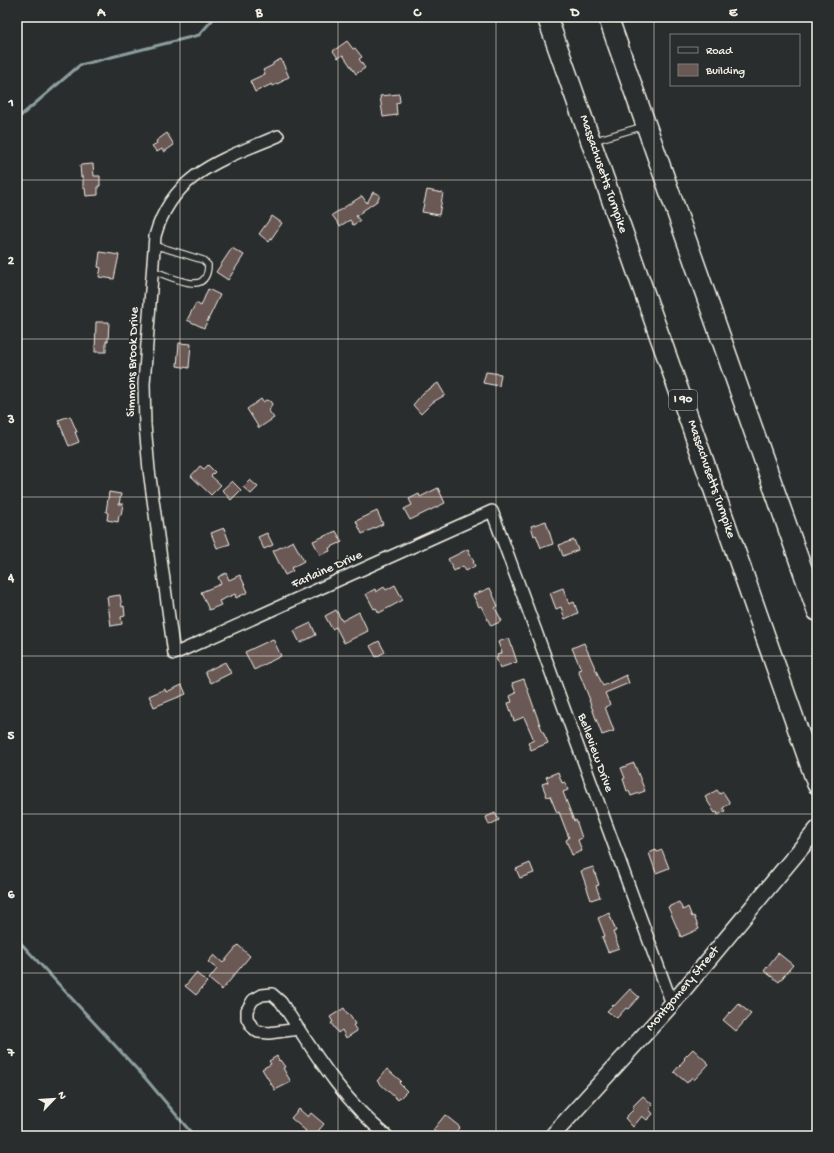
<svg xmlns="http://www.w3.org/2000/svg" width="834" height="1153" viewBox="0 0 834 1153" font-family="'Gochi Hand',sans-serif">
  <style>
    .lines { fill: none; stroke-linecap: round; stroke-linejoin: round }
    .stream { stroke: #8d9e9e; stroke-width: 3 }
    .building { fill: #6a5855; stroke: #f4f1e8 }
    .service-casing { stroke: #f4f1e8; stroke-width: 8 }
    .minor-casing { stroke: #f4f1e8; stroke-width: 14 }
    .secondary-casing { stroke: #f4f1e8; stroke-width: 18 }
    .motorway-casing { stroke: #f4f1e8; stroke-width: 22 }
    .service { stroke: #2a2d2e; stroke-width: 5.5 }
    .minor { stroke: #2a2d2e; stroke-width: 11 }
    .secondary { stroke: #2a2d2e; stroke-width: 15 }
    .motorway { stroke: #2a2d2e; stroke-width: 19 }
    .grid { fill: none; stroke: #f4f1e8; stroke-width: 1; stroke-opacity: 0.55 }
    .labels { text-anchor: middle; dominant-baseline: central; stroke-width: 4; stroke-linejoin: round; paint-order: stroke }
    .shield { fill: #2a2d2e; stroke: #b7b6b0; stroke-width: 1 }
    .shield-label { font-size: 12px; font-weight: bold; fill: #f4f1e8 }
    .street-label { font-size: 13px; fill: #f4f1e8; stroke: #2a2d2e }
    .neatline { fill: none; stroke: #f4f1e8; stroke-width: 1.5 }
    .grid-label { font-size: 13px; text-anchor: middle; font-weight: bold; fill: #f4f1e8 }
  </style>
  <rect width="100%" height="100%" fill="#2a2d2e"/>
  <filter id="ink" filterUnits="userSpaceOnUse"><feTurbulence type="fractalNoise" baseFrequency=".025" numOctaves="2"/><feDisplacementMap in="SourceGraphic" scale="8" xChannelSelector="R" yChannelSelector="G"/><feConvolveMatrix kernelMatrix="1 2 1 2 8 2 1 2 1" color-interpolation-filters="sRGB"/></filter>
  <g filter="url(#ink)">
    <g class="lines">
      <path class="stream" d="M17,119L80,65L199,35L215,17
        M17,939L146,1079L194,1136"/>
    </g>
    <path class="building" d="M347,41L353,49L355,48L362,57L359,59L365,68L356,74L343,55L338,58L333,51Z
      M281,59L289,77L282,80L283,81L273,86L272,84L255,92L250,81L265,74L263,70L273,65V63Z
      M399,94L400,102L396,103L397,115L383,117L380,96Z
      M167,133L174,145L164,152L162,149L157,152L152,146L157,143L156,141Z
      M93,164L94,176H100V186H98V195L86,196L85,188H83V177H81L80,165Z
      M427,190L443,193L439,215L422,212Z
      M373,192L380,195L377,201L361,212V213L356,216L360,221L353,225L350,220L340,226L332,215L362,196L367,203Z
      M272,216L282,223L269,242L259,234Z
      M232,248L244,255L228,280L216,272Z
      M100,252L119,255L114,279L99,277L101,268L98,267Z
      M208,289L220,295L204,328L187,320L196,303L201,306Z
      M96,322H109L108,341H106V352H95Z
      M179,343L191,344L189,368L177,366Z
      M486,372L501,374L499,386L483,383Z
      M438,383L445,395L433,402L421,414L413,405L423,393Z
      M261,399L263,402L266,400L270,401L272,404L269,411L274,418L259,428L247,409Z
      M70,416L77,432H75L79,442L69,446L58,420Z
      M208,465L215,472L211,476L221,485L211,495L191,476L200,466L204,469Z
      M250,480L258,487L251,494L243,487Z
      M232,481L241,490L231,500L222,490Z
      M438,488L445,503L410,520L404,509L412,505L409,499L419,494L420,497Z
      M109,492L121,494L119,504H123L121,515H119L118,522L107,520L108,513L106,512Z
      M377,511L383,524L362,534L356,521Z
      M546,521L553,544L541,548L536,535L534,536L531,526Z
      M224,528L230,544L217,548L211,533Z
      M336,531L342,542L329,548L330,551L320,555L313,541Z
      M267,533L273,545L264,549L258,537Z
      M574,540L578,550L563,556L559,545Z
      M293,541L304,561L291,568L293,571L285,575L273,551Z
      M468,549L474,562H473L475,566L466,571L463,566L454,571L448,559Z
      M226,573L229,580L240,575L248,592L236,598L235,594L219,601L221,605L209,610L201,592L221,584L218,577Z
      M395,585L403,600L379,613L376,608L374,609L366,594L375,589L376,592L384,587L386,590Z
      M490,588L498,606L495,608L502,621L491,626L481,606L479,607L473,595Z
      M563,588L569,604L574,602L578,613L565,619L561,607L556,609L550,593Z
      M120,595L122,607L124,606L125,616L121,617L122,624L111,626L107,597Z
      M336,610L342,621L359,612L368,631L344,643L336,627L332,629L325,616Z
      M311,623L316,635L300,643L294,631Z
      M509,638L517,662L500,668L496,658L498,657L497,655L502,653L498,642Z
      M273,639L281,656L254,670L245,652Z
      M379,641L385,652L376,657L370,646Z
      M584,643L603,686L626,675L629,683L605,693L610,705L605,707L614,731L602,735L589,700H590L578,670L581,669L572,648Z
      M225,662L231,673L211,683L205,672Z
      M524,679L540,725L548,743L531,750L528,743L534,740L524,717L514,721L508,703L512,702L510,696L516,693L512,683Z
      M182,685L186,694L154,707L149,696L165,689L166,692Z
      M634,763L645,791L631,796L629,791H627L623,779L625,778L621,768Z
      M558,772L562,783L565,782L568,790L563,792L574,821L576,820L582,838L578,840L582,851L572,855L566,840L569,838L559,812L557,813L550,796L547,797L542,784L548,782L546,777Z
      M717,790L720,794L723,792L730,803L723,808L725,811L718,815L717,812L715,813L705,797Z
      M495,813L499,820L489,825L486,817Z
      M656,850L657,852L662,850L669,868L656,873L649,853Z
      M530,863L534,873L520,878L516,869Z
      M593,867L599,885L596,886L600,897L591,900L581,871Z
      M679,902L683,910L688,907L692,917L694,916L699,929L681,937L668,907Z
      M609,913L616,931L613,932L619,948L608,952L602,937L605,936L598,918Z
      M238,945L250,956L222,990L209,979L217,969L208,962L214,955L223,963Z
      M778,953L793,965L779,982L764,971Z
      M196,973L207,982L196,995L185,986Z
      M630,989L639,997L628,1009L626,1008L617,1018L607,1011L613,1005L614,1006Z
      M739,1004L751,1014L736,1031L723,1020L730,1012L731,1013Z
      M344,1008L348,1015L349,1014L355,1024L353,1025L357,1031L346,1038L342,1030L338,1033L331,1023L333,1022L330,1017Z
      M693,1049L709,1064L694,1080L692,1077L687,1083L674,1072L685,1059L684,1058Z
      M277,1056L279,1061L280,1060L285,1067L283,1068L291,1082L275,1090L262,1069L271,1064L269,1061Z
      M387,1069L401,1081L399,1083L407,1091L398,1100L377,1081Z
      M643,1096L653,1105L649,1109L653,1114L647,1120L642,1116L633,1127L625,1118L634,1109L632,1107Z
      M299,1109L308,1117L311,1113L324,1124L314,1136H301L306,1131L291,1118Z
      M445,1115L460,1127L452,1136H440L433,1130Z"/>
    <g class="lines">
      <defs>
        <path id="service" d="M593,141L620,133L644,126
          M152,270C163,274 184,284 195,283C205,283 208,273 208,265L203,260L164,248L154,246"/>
        <path id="minor" d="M278,136C224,159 173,172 155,236L144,384L145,425L149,470L174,654L492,511L672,1004
          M299,1029L269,1033L258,1032L252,1027L247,1018V1010L253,1000L262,995L272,994L281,1002C312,1049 342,1100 387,1136"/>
        <path id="secondary" d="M552,1136L672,1004L817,829"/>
        <path id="motorway" d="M547,17L703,459L817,784
          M608,17L817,611"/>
      </defs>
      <use href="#service" class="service-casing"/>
      <use href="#minor" class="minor-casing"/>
      <use href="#secondary" class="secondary-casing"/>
      <use href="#motorway" class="motorway-casing"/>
      <use href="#service" class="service"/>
      <use href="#minor" class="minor"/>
      <use href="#secondary" class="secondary"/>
      <use href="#motorway" class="motorway"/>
    </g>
  </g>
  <path class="grid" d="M180,17V1136M338,17V1136M496,17V1136M654,17V1136M17,180H817M17,339H817M17,497H817M17,656H817M17,814H817M17,973H817"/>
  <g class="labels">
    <rect class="shield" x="669" y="390" width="28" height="20" rx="3"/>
    <g class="shield-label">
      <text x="683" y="400">I 90</text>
    </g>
    <g class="street-label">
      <text transform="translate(603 174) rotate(71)">Massachusetts Turnpike</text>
      <text transform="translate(133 362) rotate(-88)">Simmons Brook Drive</text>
      <text transform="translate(711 479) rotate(71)">Massachusetts Turnpike</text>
      <text transform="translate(327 570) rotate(-24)">Farlaine Drive</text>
      <text transform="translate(595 753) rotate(70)">Belleview Drive</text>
      <text transform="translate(683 989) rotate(-50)">Montgomery Street</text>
    </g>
  </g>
  <rect width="834" height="1153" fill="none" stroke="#2a2d2e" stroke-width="44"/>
  <rect x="670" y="34" width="130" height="52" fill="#2a2d2e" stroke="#7b7b78"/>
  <rect x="678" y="47" width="20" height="6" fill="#2a2d2e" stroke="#7b7b78"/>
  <text x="706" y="54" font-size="12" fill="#f4f1e8">Road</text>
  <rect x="678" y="64" width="20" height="12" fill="#6a5855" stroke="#7b7b78"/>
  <text x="706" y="74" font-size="12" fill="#f4f1e8">Building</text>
  <g transform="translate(54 1099) rotate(65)" stroke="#2a2d2e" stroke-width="3" paint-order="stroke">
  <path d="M0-3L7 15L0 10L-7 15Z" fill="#f4f1e8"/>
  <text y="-6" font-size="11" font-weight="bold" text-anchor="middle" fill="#f4f1e8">N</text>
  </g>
  <rect x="22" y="22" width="790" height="1109" class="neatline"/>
  <g class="grid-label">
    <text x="101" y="16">A</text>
    <text x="259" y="16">B</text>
    <text x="417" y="16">C</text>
    <text x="575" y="16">D</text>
    <text x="733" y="16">E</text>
    <text x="11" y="106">1</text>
    <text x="11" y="264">2</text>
    <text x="11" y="423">3</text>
    <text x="11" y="581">4</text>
    <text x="11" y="739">5</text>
    <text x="11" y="898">6</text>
    <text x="11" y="1056">7</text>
  </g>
</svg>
